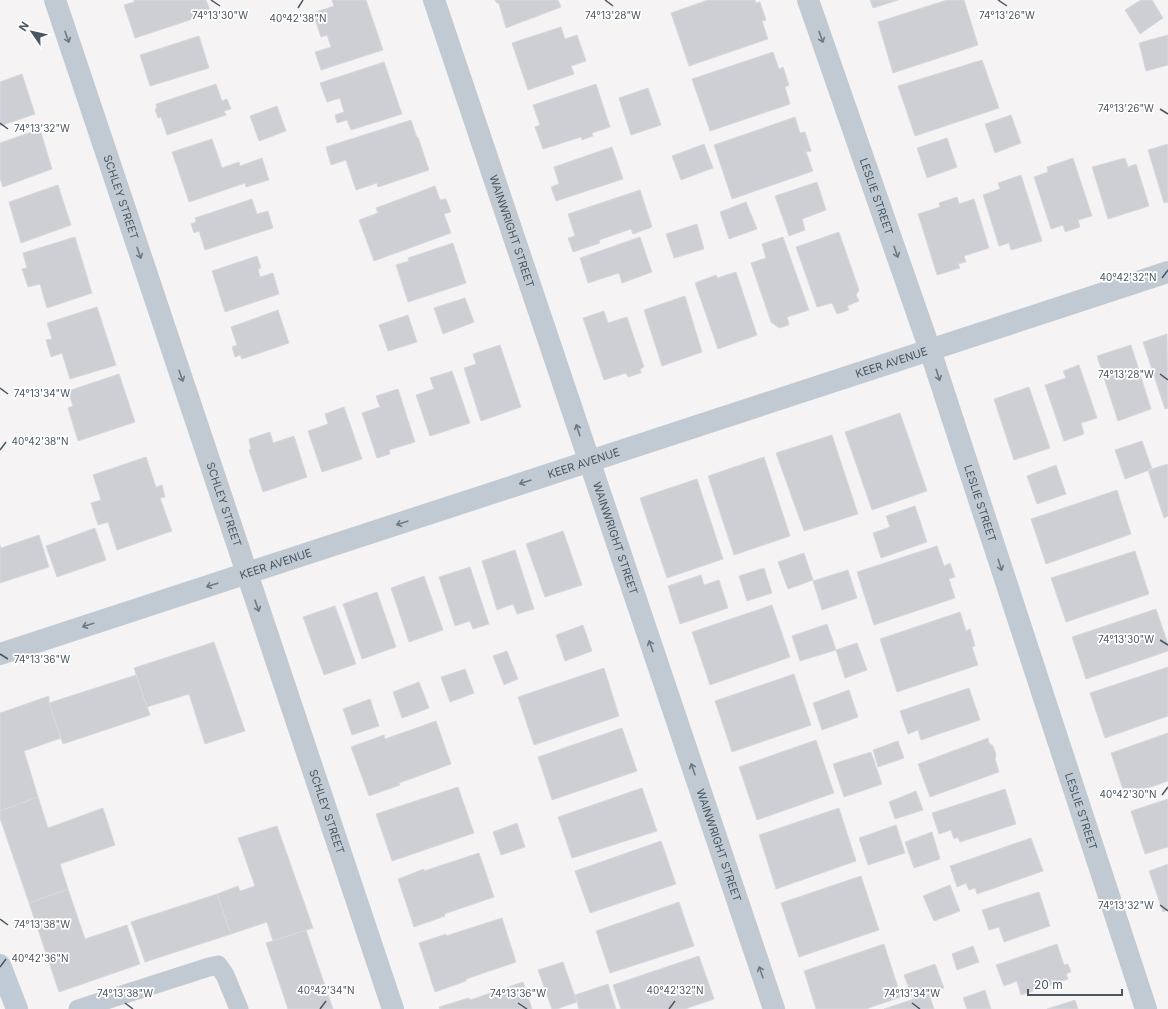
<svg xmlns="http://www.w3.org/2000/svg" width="1168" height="1009" viewBox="0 0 1168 1009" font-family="Inter,sans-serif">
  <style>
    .building { fill: #cdcfd5; stroke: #d7d9de }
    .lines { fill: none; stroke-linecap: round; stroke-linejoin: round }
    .service { stroke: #c1cad2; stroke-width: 19 }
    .minor { stroke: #c1cad2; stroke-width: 22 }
    .secondary { stroke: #c1cbd6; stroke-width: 22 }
    .oneway { stroke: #6e7983 }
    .ticks { fill: none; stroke: #4a5661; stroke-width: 1.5 }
    .labels { text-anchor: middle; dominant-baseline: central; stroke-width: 3.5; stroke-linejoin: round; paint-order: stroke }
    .street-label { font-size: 11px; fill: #4a5661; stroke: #fff }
    .ticks-label { font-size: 10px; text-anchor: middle; fill: #4a5661; stroke: #fff; stroke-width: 3.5; stroke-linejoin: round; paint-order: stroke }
  </style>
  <rect width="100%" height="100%" fill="#f5f3f3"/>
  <path class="building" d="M134,0H206L211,13L135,38L124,5L134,2Z
    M332,0H366L383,50L321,70L315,52L331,47L327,35L321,37L313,13L334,6Z
    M495,0H558L561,7L506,28L499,4L496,2Z
    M708,0H755L756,3L760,2L766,20L762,21L768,39L689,66L671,13Z
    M870,0H898L873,8Z
    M947,0H964L978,45L893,73L878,22Z
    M1141,0H1152L1163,18L1140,34L1125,10Z
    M561,27L565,39L577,35L586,61L571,66L574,74L528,90L512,43Z
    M1168,35V65L1146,71L1139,43Z
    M199,36L209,68L150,86L140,55Z
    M773,52L779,69L783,67L789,85L785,87L790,104L710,131L692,79Z
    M982,60L999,108L915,136L898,86Z
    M384,62L402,114L351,130L347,120L337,123L335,115L344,112L340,98L327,102L320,83Z
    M22,74L35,114L0,126V82Z
    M216,84L222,101L227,99L231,109L224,111L226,115L167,135L161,117L158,118L155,109L157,108L156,104Z
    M596,84L610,127L592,133L593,136L582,140L581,137L543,149L535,127L540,125L533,105Z
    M648,88L661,125L631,135L619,98Z
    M277,106L286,131L259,141L250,116Z
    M1011,115L1021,143L995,153L985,124Z
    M795,117L800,133L805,132L811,151L806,152L813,171L732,199L714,145Z
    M411,120L417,138L418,137L429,170L378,187L377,183L356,190L346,160L331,165L326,147Z
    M40,129L52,169L3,187L0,178V143Z
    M947,138L957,167L927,178L917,148Z
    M212,139L222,168L239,162L240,166L262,158L269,180L246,187L245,183L189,202L172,152Z
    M704,144L713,168L681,180L672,156Z
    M1168,144V202L1164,203L1148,150Z
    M612,147L623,179L556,201L551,187L559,184L554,167Z
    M1073,158L1092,216L1078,220L1080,227L1065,232L1063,225L1051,229L1034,177L1048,172L1047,167Z
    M1125,158L1128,167L1136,164L1149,206L1108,219L1092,167Z
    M1021,175L1042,241L1011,250L1009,243L999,246L983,195L1000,189L998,183Z
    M817,182L826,210L802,219L805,230L789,236L775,196Z
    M58,185L71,225L21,243L9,202Z
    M435,186L440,200L446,199L451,212L444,214L451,233L374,261L359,220L378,213L376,208Z
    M640,190L652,227L633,234L631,229L599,240L600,243L573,252L568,238L575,236L568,214Z
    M957,197L959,204L974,199L989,248L964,256L966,262L958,264L960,268L937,275L918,214L940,207L939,203Z
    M252,199L257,214L268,211L273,228L205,250L199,231L194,233L191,224L196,222L195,218Z
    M746,202L757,229L729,239L720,212Z
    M697,224L704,249L674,258L666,234Z
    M839,232L859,290L856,295L859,301L847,306L849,310L837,314L832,303L817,307L796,247Z
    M75,237L92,293L47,308L40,284L28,287L22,269L27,268L23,253Z
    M640,237L652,272L622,283L619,273L588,283L580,258Z
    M783,237L809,310L787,317L789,325L779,328L771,322L751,263L766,258L762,244Z
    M453,243L466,283L408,302L396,265L409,261L408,258Z
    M257,256L261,268L258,269L260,277L273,273L279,294L225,312L212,271Z
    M736,272L757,335L718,349L695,283L716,275L717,278Z
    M685,296L702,352L662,366L644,310Z
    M465,298L474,322L443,334L434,308Z
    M97,307L116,365L70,379L62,353L51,357L46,340L52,339L47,323Z
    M278,310L289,343L242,359L240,355L235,357L232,347L237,345L231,327Z
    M604,311L608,323L627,317L644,367L640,369L641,373L628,377L626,373L604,380L583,318Z
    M408,315L417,342L388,351L379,325Z
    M1167,334L1168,408L1165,409L1143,342Z
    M500,345L521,407L481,421L464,368L476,364L473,354Z
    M1131,345L1151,409L1118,421L1097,356Z
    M1079,365L1097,418L1081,423L1084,434L1064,441L1045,385L1066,378L1063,371Z
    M452,371L470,423L430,436L416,395L434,389L430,378Z
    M119,374L135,422L78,441L68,408L73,406L68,391Z
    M1029,387L1050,448L1014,460L994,399Z
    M398,389L415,442L389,450L390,454L377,458L362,413L380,407L376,396Z
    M344,407L362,459L322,472L308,431L328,424L325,414Z
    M900,413L927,491L872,510L845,432Z
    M270,432L273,443L294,436L307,477L263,492L249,450L251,449L249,439Z
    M832,435L858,514L804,531L776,453Z
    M1142,441L1152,469L1125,479L1115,450Z
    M146,457L156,487L162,485L165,497L160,498L172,531L117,550L108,522L98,525L91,503L101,500L93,475Z
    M764,457L790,536L734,555L708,476Z
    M1168,464V516L1164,518L1148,470Z
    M1056,465L1066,494L1037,504L1027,476Z
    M697,479L723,559L667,578L640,498Z
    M1117,490L1131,534L1046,564L1031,519Z
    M915,506L927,542L881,558L873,533L890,527L886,516Z
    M95,528L106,560L57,577L46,546Z
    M563,531L582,585L545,597L526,544Z
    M39,535L49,567L0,583V545L1,548Z
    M937,546L944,566L950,563L955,577L949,579L955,598L874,625L857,572Z
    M515,550L534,609L517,614L513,604L497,610L482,561Z
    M1135,551L1149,594L1066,622L1051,578Z
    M804,553L813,580L788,589L778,562Z
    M470,567L489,624L473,629L470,621L455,626L439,577Z
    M764,568L772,593L747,601L739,576Z
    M848,570L857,598L822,610L813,581Z
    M701,575L704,585L719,580L728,608L680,624L668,586Z
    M424,576L443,630L409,642L391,588Z
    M377,592L396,647L362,659L343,604Z
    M772,605L790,657L710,685L692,632Z
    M335,606L356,664L324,675L303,617Z
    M1156,609L1168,644V651L1086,679L1072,637Z
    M960,612L966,631L970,629L975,646L972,647L978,665L897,692L880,639Z
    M827,624L836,650L800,661L792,636Z
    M583,625L592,651L565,661L556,635Z
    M214,642L245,731L205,744L189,694L147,707L134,668Z
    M857,643L867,670L845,678L836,650Z
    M507,651L518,679L504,685L493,656Z
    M1168,667V716L1105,738L1090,693Z
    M604,668L619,716L534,745L518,697Z
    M465,669L474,693L450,702L441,677Z
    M794,674L811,725L732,752L715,701Z
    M136,675L150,715L63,744L49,703Z
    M419,682L429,708L402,718L393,692Z
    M969,688L980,720L921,740L918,730L908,734L900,711Z
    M849,690L858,717L822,730L813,703Z
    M49,696V703L61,738L24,751L38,797L0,811V713Z
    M370,699L379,726L352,735L343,709Z
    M436,721L451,764L399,783L400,785L369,796L351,747L384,735L385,739Z
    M622,728L637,771L552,800L538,757Z
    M1168,733V781L1125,796L1111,753Z
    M988,738L989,743L993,746L996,754L995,759L999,772L930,797L918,764Z
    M816,740L834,793L757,820L739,767Z
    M898,741L904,758L878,767L873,750Z
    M871,752L882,784L844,797L833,764Z
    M458,787L474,833L392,861L376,814Z
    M642,788L657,831L572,858L558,817Z
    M1005,789L1016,824L960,842L958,837L954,839L951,830L939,834L932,813Z
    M916,791L923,810L895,819L889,802Z
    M38,797L48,828L103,808L115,845L60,864L68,889L29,903L0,818V811Z
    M1168,799V847L1145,854L1131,811Z
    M839,808L856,861L776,889L759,835Z
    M517,823L525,847L501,855L493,832Z
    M896,825L905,853L868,865L859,838Z
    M277,826L313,928L273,941L267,922L231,934L217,894L238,886L240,891L255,886L238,838Z
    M932,832L940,859L914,868L905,842Z
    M1031,838L1043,871L977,894L975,888L969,890L966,883L957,887L950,866Z
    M661,841L676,884L590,913L575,871Z
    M479,853L494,897L444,914L445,916L414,927L398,879L424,869V871Z
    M1168,864V910L1163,912L1149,871Z
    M861,876L879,930L799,957L781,903Z
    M950,885L960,911L934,921L923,896Z
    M68,889L85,939L127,925L140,964L59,992L29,903Z
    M1039,892L1050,926L1004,942L999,927L989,930L982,910Z
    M217,894L231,934L145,962L131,922Z
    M679,902L694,946L610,973L596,931Z
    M502,918L516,962L466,979V981L435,992L419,943L446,934V936Z
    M306,930L333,1009H288L266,943Z
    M884,944L901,997L866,1009H816L804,971Z
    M1057,944L1064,965L1068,964L1071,972L1066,974L1068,979L1021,995L1017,981L1004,986L996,965Z
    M973,946L979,962L957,970L952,954Z
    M699,956L714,999L685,1009H621L613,985Z
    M563,962L577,1002L557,1009H552L538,970Z
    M935,964L944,988L913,999L904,975Z
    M523,982L532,1009H440L439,1007L469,998L470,1000Z
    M608,984L616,1009H579L575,995Z
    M985,990L991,1009H967L963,998Z
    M929,994L934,1009H884Z
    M1075,1000L1078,1009H1047Z"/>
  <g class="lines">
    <path class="service" d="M78,1009L209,967L218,965L225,975L239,1009"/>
    <g class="minor">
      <path id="s1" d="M55,0L393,1009"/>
      <path id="s2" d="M434,0L774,1009"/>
      <path id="s3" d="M808,0L930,350L1146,1009"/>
      <path id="s4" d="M0,654L1168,272"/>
    </g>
    <path class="secondary" d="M0,965L17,1009"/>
  </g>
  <defs><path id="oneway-shaft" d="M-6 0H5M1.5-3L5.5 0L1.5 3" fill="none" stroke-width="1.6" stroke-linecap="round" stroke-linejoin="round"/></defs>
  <g class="oneway">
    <use href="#oneway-shaft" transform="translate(67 37) rotate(71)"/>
    <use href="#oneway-shaft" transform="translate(821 37) rotate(71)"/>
    <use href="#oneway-shaft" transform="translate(896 252) rotate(71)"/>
    <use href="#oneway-shaft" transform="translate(139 253) rotate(71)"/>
    <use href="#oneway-shaft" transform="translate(938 375) rotate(72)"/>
    <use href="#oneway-shaft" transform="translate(181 376) rotate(71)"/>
    <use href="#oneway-shaft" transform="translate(578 430) rotate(-108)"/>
    <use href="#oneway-shaft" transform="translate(525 482) rotate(162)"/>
    <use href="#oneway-shaft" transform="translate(402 523) rotate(162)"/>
    <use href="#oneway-shaft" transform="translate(1000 565) rotate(72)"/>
    <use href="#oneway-shaft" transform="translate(212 585) rotate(162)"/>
    <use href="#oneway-shaft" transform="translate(257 606) rotate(71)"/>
    <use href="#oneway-shaft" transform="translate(88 625) rotate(162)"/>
    <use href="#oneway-shaft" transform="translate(651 646) rotate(-109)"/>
    <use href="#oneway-shaft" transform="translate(693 769) rotate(-109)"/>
    <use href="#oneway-shaft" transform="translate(761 972) rotate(-109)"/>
  </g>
  <path class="ticks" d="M211,0L220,6M605,0L613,6M998,0L1007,6M298,8L303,0M1160,109L1168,114M0,123L8,129M1162,278L1168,270M1160,374L1168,380M0,388L8,394M0,450L6,442M1160,640L1168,645M0,654L8,659M1162,795L1168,787M1160,905L1168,911M0,919L8,925M0,967L6,959M125,1003L133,1009M518,1003L527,1009M912,1003L920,1009M320,1009L326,1001M669,1009L675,1001"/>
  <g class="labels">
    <g class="street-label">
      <text stroke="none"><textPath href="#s1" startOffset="208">SCHLEY STREET</textPath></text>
      <text stroke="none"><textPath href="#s3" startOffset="208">LESLIE STREET</textPath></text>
      <text stroke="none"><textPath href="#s2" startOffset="244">WAINWRIGHT STREET</textPath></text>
      <text stroke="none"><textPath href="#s4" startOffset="938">KEER AVENUE</textPath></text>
      <text stroke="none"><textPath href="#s4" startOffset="614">KEER AVENUE</textPath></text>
      <text stroke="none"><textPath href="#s3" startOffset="532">LESLIE STREET</textPath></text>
      <text stroke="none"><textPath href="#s1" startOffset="532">SCHLEY STREET</textPath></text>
      <text stroke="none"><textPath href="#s2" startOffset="568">WAINWRIGHT STREET</textPath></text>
      <text stroke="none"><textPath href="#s4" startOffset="290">KEER AVENUE</textPath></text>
      <text stroke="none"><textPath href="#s3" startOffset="856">LESLIE STREET</textPath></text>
      <text stroke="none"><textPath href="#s1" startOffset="856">SCHLEY STREET</textPath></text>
      <text stroke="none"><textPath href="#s2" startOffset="892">WAINWRIGHT STREET</textPath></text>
    </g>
  </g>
  <g class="ticks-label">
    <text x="220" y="19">74°13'30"W</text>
    <text x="613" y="19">74°13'28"W</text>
    <text x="1007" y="19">74°13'26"W</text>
    <text x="298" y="22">40°42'38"N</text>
    <text x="1126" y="112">74°13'26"W</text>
    <text x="42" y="132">74°13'32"W</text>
    <text x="1128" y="281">40°42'32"N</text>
    <text x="1126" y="378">74°13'28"W</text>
    <text x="42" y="397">74°13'34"W</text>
    <text x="40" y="445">40°42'38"N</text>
    <text x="1126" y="643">74°13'30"W</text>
    <text x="42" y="663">74°13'36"W</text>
    <text x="1128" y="798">40°42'30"N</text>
    <text x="1126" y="909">74°13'32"W</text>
    <text x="42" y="928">74°13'38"W</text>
    <text x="40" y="962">40°42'36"N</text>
    <text x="326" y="994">40°42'34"N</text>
    <text x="675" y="994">40°42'32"N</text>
    <text x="125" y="997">74°13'38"W</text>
    <text x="518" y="997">74°13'36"W</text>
    <text x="912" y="997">74°13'34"W</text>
  </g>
  <g transform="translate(32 32) rotate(304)" stroke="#ffffff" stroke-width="3" paint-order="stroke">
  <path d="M0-3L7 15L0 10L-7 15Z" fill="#4a5661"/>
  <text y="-6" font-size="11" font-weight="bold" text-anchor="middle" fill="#4a5661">N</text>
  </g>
  <path d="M1028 989v6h94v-6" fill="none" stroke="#4a5661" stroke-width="2"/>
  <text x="1034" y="989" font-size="12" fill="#4a5661" stroke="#ffffff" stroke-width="3" paint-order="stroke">20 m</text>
</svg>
